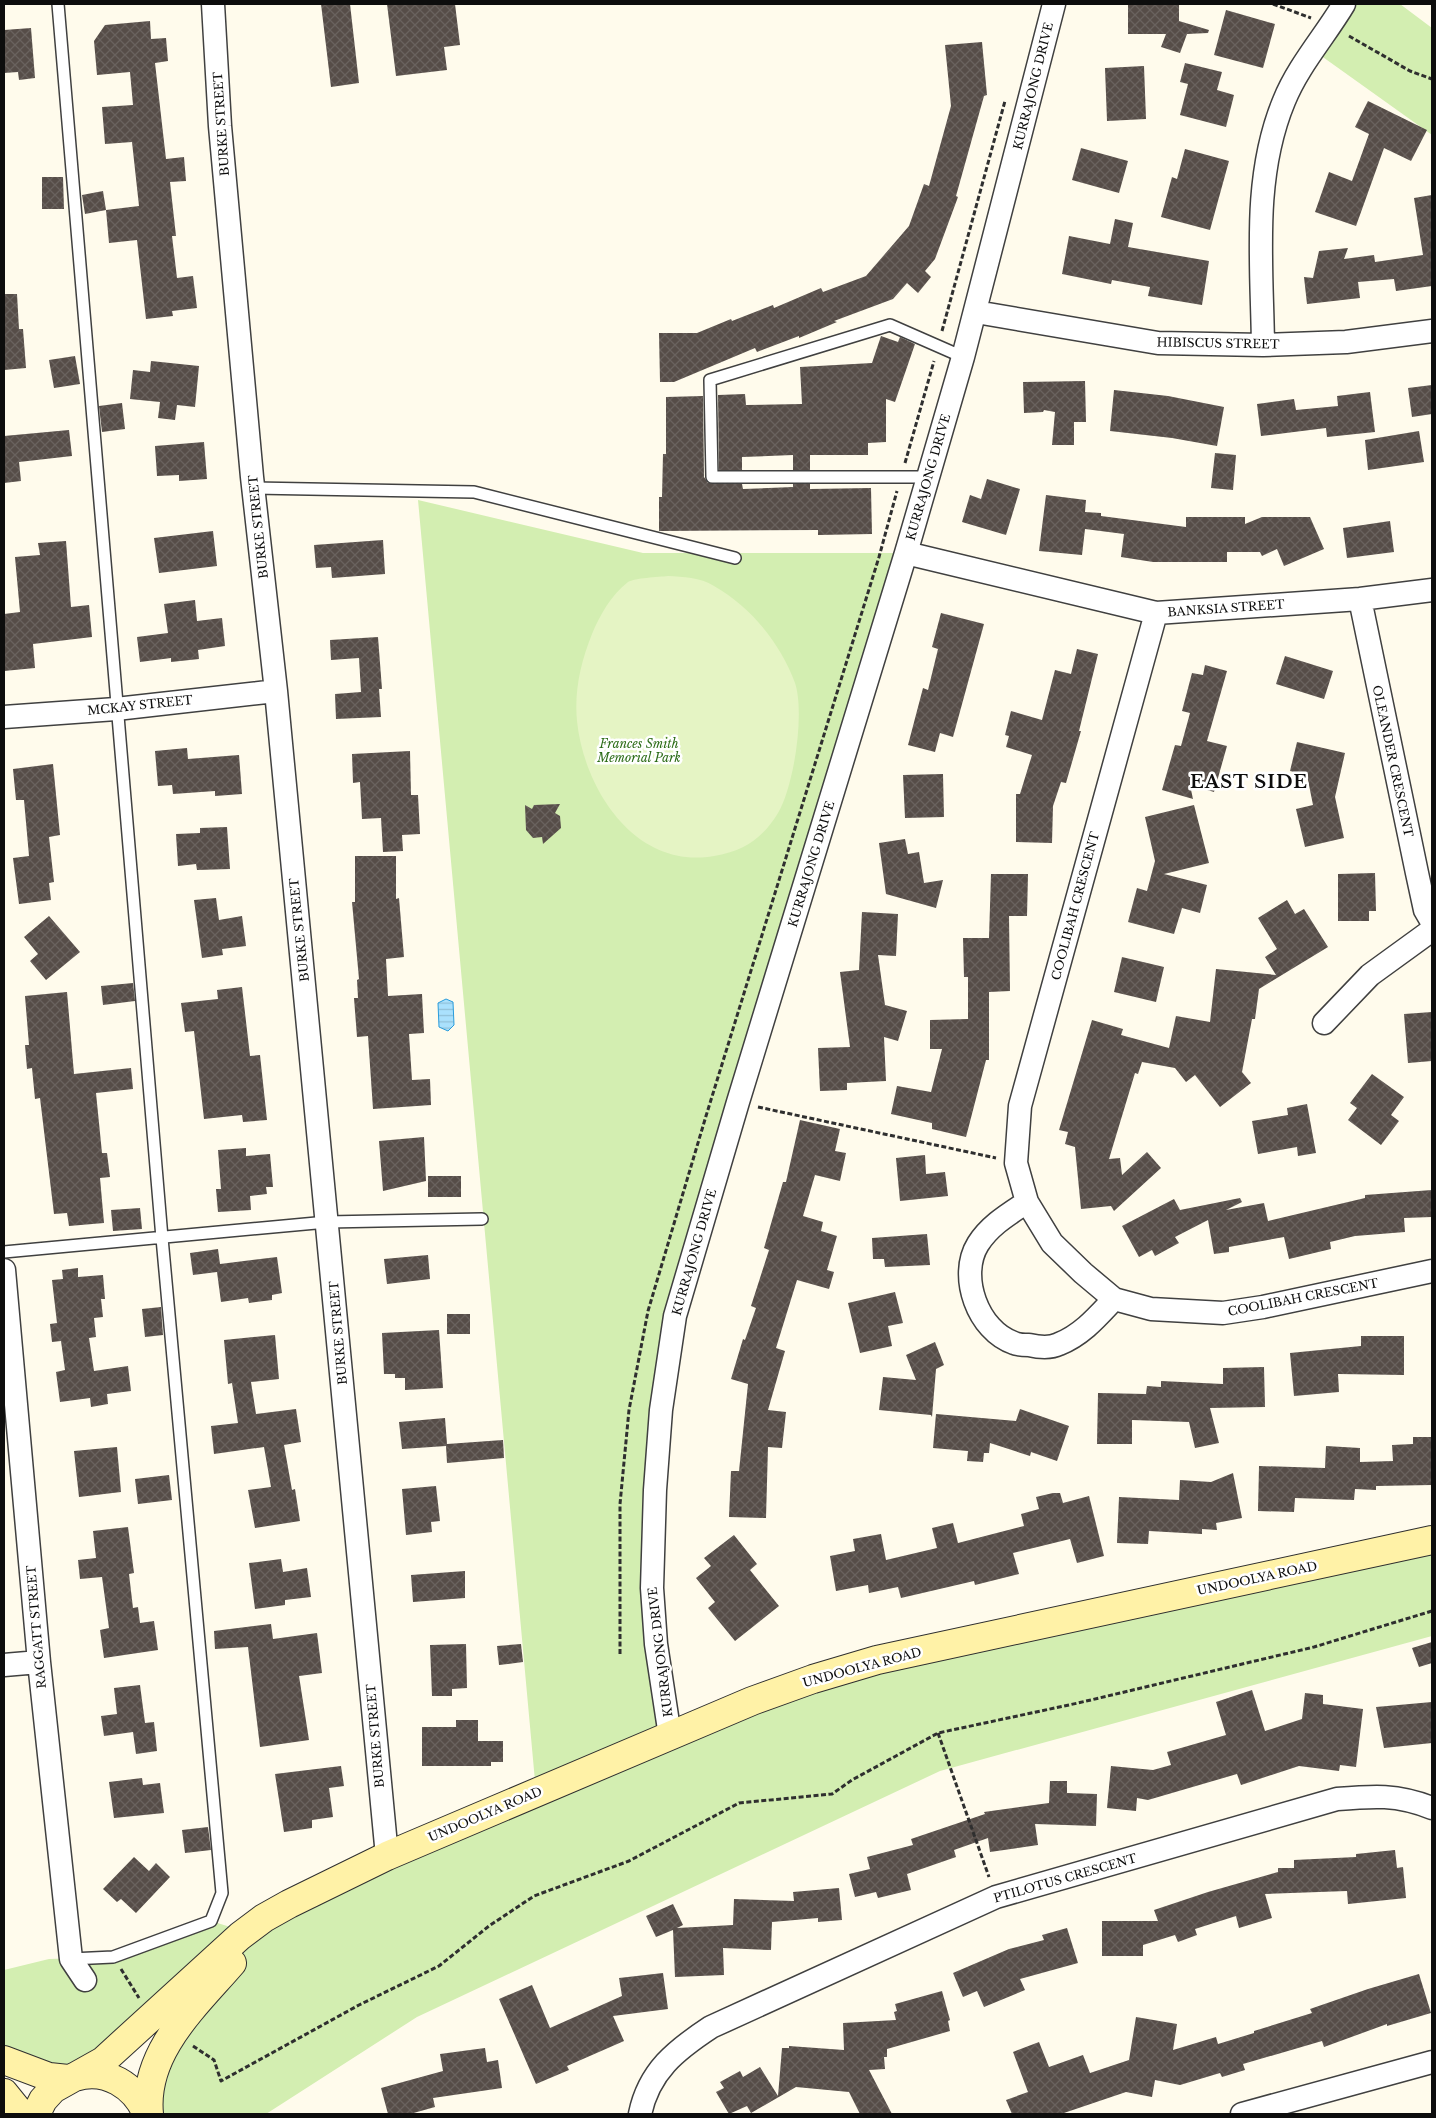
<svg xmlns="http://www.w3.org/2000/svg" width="1436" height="2118" viewBox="0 0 1436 2118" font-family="'Libre Baskerville',serif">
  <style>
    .grass { fill: #d3eeb1 }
    .pitch { fill: #e5f4c4 }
    .water { fill: url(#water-rules); stroke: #2a9cdb }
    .building { fill: url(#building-cross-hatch) }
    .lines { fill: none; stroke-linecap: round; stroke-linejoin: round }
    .lane-casing { stroke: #404040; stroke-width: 14 }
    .street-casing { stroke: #404040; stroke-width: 25 }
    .secondary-casing { stroke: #2f2f2f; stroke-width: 30 }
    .path { stroke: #2f2f2f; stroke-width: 3; stroke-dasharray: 5 2.5; stroke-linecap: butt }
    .lane { stroke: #fff; stroke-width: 11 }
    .street { stroke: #fff; stroke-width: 22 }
    .secondary { stroke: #fff2a7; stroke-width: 28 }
    .labels { text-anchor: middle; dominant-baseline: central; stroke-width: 5; stroke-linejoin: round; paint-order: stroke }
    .street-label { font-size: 12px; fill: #0d0d0d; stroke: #fff }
    .park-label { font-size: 12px; font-style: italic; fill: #2b6b16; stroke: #fff }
    .district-label { font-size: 18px; font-weight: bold; letter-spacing: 1px; fill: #0d0d0d; stroke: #fff }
  </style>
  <defs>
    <pattern id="water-rules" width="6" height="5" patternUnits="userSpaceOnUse" patternTransform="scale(1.25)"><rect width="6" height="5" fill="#aae1fd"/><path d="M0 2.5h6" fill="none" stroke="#91c0d8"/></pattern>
    <pattern id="building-cross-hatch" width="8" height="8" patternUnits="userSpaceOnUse" patternTransform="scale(1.25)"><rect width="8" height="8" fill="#564d48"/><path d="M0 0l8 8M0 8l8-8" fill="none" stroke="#69625e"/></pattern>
  </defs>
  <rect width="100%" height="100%" fill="#fffbec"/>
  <path class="grass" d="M1344,4H1400L1432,28V135L1313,50Z
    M418,500L643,553H906L675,1316L655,1490L670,1736L752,1701L1432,1540V1636L940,1771L417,2017L266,2114H149L186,2008L261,1933L536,1792Z
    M211,1921L240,1930L81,2075L4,2060V1970L49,1959L113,1957Z"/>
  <path class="pitch" d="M668,576C683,577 700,577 714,586C751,607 781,644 795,683C805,713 794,786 778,813C762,839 744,851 714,856C636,870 584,790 577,721C574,691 581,661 592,634C600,615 611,595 628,582C635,578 658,577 668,576Z"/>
  <path class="water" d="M446,999L453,1002L454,1025L448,1031L439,1027L438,1003Z"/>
  <path class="building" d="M321,4H350L359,83L331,87Z
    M387,4H455L460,45L444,47L447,70L396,76Z
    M1128,4H1179V21L1209,30L1208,33L1187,34L1180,53L1161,47L1166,34H1128Z
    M1226,10L1275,24L1263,68L1214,55Z
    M150,21L151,39L166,38L168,61L155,63L166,159L184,157L186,181L170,182L176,236H172L177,278L193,276L197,308L172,311L173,316L146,319L137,240L109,243L106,210L139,206L132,142L105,144L102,107L133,105L130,72L97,75L94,41L105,25Z
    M31,28L35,78L19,80L18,72L4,73V30Z
    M982,42L987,95L984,96L956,196L958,197L935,259L925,271L931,277L918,293L907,283L893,299L834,321L837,322L799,338V336L757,352L755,348L674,382H660L659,333H697L731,319L732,321L773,305L774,308L821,288L823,292L866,276L909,226L924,184L929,186L951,106L945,45Z
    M1185,63L1222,72L1217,90L1234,95L1226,127L1180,115L1188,84L1180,82Z
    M1144,66L1146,119L1107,121L1105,68Z
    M1368,101L1427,130L1411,161L1384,148L1356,226L1315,212L1329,172L1352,181L1369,134L1355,127Z
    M1081,148L1128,161L1119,193L1072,180Z
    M1185,149L1229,161L1210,230L1161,217L1172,177L1177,179Z
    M42,177H63L64,209H42Z
    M103,191L106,210L85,214L82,195Z
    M1432,195V286L1396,291L1394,279L1358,282L1360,298L1307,304L1304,277L1313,278L1319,251L1348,248L1344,259L1374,255L1375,262L1423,255L1414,198Z
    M1115,219L1133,223L1128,247L1209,261L1202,305L1148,296L1150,287L1112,280L1111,284L1062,274L1069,236L1110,244Z
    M4,294H17L19,329H23L26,368L4,370Z
    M881,336L898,342L900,337L915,344L895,402L886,399V442L868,443V455H810V470H793V455L742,457V470H719L718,395L745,394L746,405L802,404L800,367L872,363Z
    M75,356L80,384L54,388L49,360Z
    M151,361L199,366L195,407L177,405L175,420L158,418L160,402L130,399L133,370L150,372Z
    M1085,381L1086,422H1074V445H1052L1055,412L1044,410L1043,412L1024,413L1023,382Z
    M1432,385V414L1412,417L1408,388Z
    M1114,390L1168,396L1224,407L1217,446L1172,438L1110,431Z
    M1370,392L1375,432L1327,437L1326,428L1261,436L1257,404L1294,399L1296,410L1338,406L1337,396Z
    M703,396L704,477L708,483L742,484L743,489L793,487V484H810V489L871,488L872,534L818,535V530L659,531V497H662L663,454H666V397Z
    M122,403L125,429L102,432L99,406Z
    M69,430L72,456L19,462L21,481L4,483V436Z
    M1419,431L1424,462L1368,470L1365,440Z
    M204,442L207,479L179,481V475L157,476L155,446Z
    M1215,453L1236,455L1233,490L1211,488Z
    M987,479L1020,489L1006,535L962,522L970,495L981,499Z
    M1046,495L1086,500L1085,512L1101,513V516L1186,527V517H1245V524L1262,517H1310L1324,549L1284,566L1277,549L1262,556L1260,552H1227V562H1153L1121,557L1124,534L1085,529L1082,555L1039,551Z
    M1390,521L1394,552L1347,558L1343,528Z
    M213,531L217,566L159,573L154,538Z
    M383,540L385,574L332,578L331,567L316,568L314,545Z
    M66,541L71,607L89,605L92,637L33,644L35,668L4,671V614L20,612L15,557L40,555L38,543Z
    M195,600L197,621L222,618L225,646L198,650L199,659L171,662V658L140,662L137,637L168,633L164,604Z
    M941,613L984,624L953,737L940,733L935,752L908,745L923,688L928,690L938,649L932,647Z
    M378,637L382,689H379L381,717L336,719L335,694L361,692L359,658L331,660L330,640Z
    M1077,649L1098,654L1079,731H1081L1066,783L1061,782L1053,806L1052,843L1016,842V794H1020L1032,755L1006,747L1009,736L1005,735L1011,711L1042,720L1055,670L1071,674Z
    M1285,656L1333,671L1324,699L1276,684Z
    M1205,665L1227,671L1207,741L1227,746L1214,792L1190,785L1193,799L1162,790L1175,745L1181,746L1190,713L1182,711L1192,673L1203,675Z
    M1297,742L1345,753L1335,797L1344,838L1305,847L1296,809L1313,805L1307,775L1290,771Z
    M187,748L188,759L239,755L242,794L215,796V791L173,794L172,785L158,786L155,751Z
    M410,751L411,795H418L420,834L402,835L403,851L383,852L381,818L362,819L360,782L353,783L352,754Z
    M53,764L60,835L49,837L54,882L49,883L51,900L19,904L13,858L29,856L24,800H16L13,769Z
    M943,774L944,817L905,818L903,775Z
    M560,804L555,813L560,816L561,828L543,844L542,837L533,838L526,830L525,805L532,809L534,805Z
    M1194,805L1209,863L1164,874L1207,885L1200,913L1182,908L1174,934L1128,922L1137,888L1147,891L1155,861L1145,817Z
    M227,827L230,869L197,870L196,864L178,866L176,834L200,833V828Z
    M905,839L908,854L919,852L924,883L943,880L936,908L886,894L879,843Z
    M355,856H396V899L399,898L404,957L386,959L388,996L422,994L424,1033L409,1034L412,1080L430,1079L431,1105L373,1109L368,1036L357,1037L354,998H358L357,980L359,979L352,902H355Z
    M1375,873L1376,911H1369V921H1338V874Z
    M991,874H1028L1027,916H1009L1010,991L989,992V1060H986L966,1137L932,1129V1123L891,1114L897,1086L931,1092L942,1049H930V1020L968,1019V977H964L963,938H989Z
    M216,898L219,920L242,916L246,946L222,949L223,955L202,958L194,900Z
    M1287,900L1295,914L1304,909L1328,947L1259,989L1255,1019H1252L1242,1072L1251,1083L1220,1107L1195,1075L1186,1082L1175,1068L1142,1062L1138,1074L1135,1073L1109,1159L1120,1158L1122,1175L1147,1152L1161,1168L1114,1211L1111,1206L1081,1209L1075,1147L1065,1144L1068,1132L1059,1130L1092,1020L1123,1029L1121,1035L1169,1048L1176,1016L1210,1022L1216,969L1276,975L1265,957L1277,949L1258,918Z
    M862,912L898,914L896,956L878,955L885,1005L907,1011L898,1041L884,1037L886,1081L847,1083V1090L820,1091L818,1048L850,1047L840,972L859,970Z
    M49,916L80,952L46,980L30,961L38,954L24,937Z
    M1122,957L1164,967L1156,1002L1114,992Z
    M133,983L135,1001L103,1005L101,986Z
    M242,987L250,1056L260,1055L267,1120L243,1122L242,1115L204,1119L194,1031L185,1032L181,1003L218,999L217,990Z
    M67,992L74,1074L131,1068L133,1089L96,1093L102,1153H107L110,1177L100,1178L104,1223L69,1226L67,1213L54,1214L40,1098L35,1099L32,1068L27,1069L25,1045H29L25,996Z
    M1432,1012V1061L1408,1063L1404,1014Z
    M1372,1074L1404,1097L1391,1115L1399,1121L1381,1145L1348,1120L1357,1108L1350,1103Z
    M1307,1104L1316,1153L1298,1156L1297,1147L1258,1154L1252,1121L1288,1115L1287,1108Z
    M800,1120L840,1129L835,1151L846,1153L840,1181L815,1175L803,1216L823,1222L821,1231L837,1236L827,1270L834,1272L829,1289L797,1280L776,1348L785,1351L768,1410L786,1412L782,1448L768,1447L766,1518L729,1517L731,1471H739L748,1384L731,1379L743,1339L745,1340L756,1308L751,1306L769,1250L764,1248L783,1182H786Z
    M424,1137L426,1181L383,1191L379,1141Z
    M246,1148V1156L270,1154L273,1187H266L267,1194L250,1196L251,1210L218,1212L216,1189H221L218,1150Z
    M925,1155L926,1174L945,1172L948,1196L900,1201L896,1158Z
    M428,1176H461V1197H428Z
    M1432,1190V1217L1404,1218L1405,1232L1355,1236L1330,1242L1331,1249L1289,1259L1284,1237L1229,1247V1252L1214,1254L1208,1220L1175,1237L1179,1243L1155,1256L1152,1250L1139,1257L1122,1226L1174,1199L1180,1210L1240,1198L1242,1202L1226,1210L1264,1203L1268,1221L1365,1198V1195Z
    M140,1208L142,1229L113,1231L111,1210Z
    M927,1234L930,1265L885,1267L884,1259H873L872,1238Z
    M218,1249L220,1264L277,1257L282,1293L272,1295V1300L249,1303L248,1298L221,1302L217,1272L193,1275L190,1253Z
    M428,1255L430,1279L387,1284L384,1259Z
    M78,1268V1277L103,1275L105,1299H101L103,1317L94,1318L96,1337L89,1338L94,1371L128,1366L131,1391L107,1394L108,1404L91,1407L90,1398L60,1402L56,1372L65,1370L61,1341L52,1342L50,1324L57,1323L52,1280L63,1279L62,1270Z
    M895,1292L903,1323L888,1326L892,1346L860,1353L848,1303Z
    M161,1307L163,1335L145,1337L142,1309Z
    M447,1314H470V1334H447Z
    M439,1330L443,1388L405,1390V1378H395V1374H384L382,1333Z
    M275,1335L279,1379L251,1382L256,1414L296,1409L301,1442L284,1445L292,1490L295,1489L300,1521L255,1528L248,1490L271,1487L264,1447L214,1454L211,1426L238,1423L232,1383L228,1384L224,1340Z
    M1361,1336H1404V1375L1338,1374L1339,1392L1294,1396L1290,1353L1361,1346Z
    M935,1342L944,1365L936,1369L932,1417L931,1415L879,1410L883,1377L916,1380L906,1355Z
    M1264,1367L1265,1407L1210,1408L1219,1443L1195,1448L1189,1422L1132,1420V1444H1097L1098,1393L1146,1394L1147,1386L1161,1387V1381L1223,1384V1368Z
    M1020,1409L1069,1426L1057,1461L1031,1452L1030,1456L990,1443L989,1453H984L983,1462L967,1461L968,1451L933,1448L936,1414L1016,1421Z
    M445,1418L447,1444L503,1440L504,1458L447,1463L446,1446L402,1449L399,1422Z
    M1413,1437H1432V1485L1376,1486V1490L1355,1489L1354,1500L1295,1498L1294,1512L1258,1511L1259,1466L1325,1468L1326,1446L1360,1448V1462L1393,1461L1392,1445L1413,1444Z
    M117,1447L121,1492L79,1497L74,1451Z
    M1233,1473L1242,1518L1216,1523L1217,1530L1202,1529V1534L1149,1531L1148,1544L1117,1543L1119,1497L1179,1500L1180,1480L1211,1482Z
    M169,1475L172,1500L138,1504L135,1479Z
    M436,1486L440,1521L431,1522L432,1532L406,1535L402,1489Z
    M1053,1493H1060L1063,1503L1089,1496L1104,1556L1077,1563L1070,1539L1013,1553L1019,1574L975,1585L974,1581L901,1598L898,1587L869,1593L868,1585L836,1591L830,1556L855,1551L853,1539L881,1534L886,1560L937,1548L932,1528L953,1523L958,1543L1024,1526L1021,1514L1039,1509L1036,1497Z
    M128,1527L134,1573L129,1574L133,1608L138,1607L140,1623L154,1621L158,1650L104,1658L100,1630L109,1628L102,1577L80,1579L78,1560L96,1558L93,1531Z
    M734,1535L757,1564L750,1570L779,1606L735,1641L708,1608L715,1602L696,1578L711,1566L704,1558Z
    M281,1559L283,1572L307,1568L311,1597L285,1600V1605L255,1609L249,1563Z
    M465,1571V1598L413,1602L411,1575Z
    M271,1624L273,1639L317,1633L322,1673L299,1676L309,1740L260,1747L248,1647L215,1649L214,1631Z
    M1432,1642V1663L1419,1667L1412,1648Z
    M466,1644L467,1688L452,1689V1696H432L430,1645Z
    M521,1644L523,1662L499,1665L497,1646Z
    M140,1685L145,1723L154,1722L157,1751L136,1754L133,1732L104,1736L101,1716L117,1714L114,1688Z
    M1252,1690L1265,1731L1302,1719L1305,1693L1323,1695V1704L1363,1709L1356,1767L1340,1765L1339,1771L1299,1766L1241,1785L1237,1774L1148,1800L1137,1798L1136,1811L1107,1808L1111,1766L1153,1770L1171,1765L1167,1752L1226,1735L1216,1702Z
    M1432,1702V1743L1384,1748L1376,1707Z
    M456,1720H478V1741H503V1762H491V1766H422V1727H456Z
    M341,1766L344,1786L329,1788L333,1817L312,1820V1828L284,1832L275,1774Z
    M142,1778L143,1785L160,1783L164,1813L114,1818L109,1782Z
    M1050,1781H1067V1793L1097,1794L1096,1826L1035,1824L1038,1845L990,1852L988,1838L954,1850L956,1857L907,1874L911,1890L878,1898L876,1892L855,1897L849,1874L870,1869L867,1857L913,1845L911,1839L985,1814L984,1812L1049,1803Z
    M208,1827L211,1850L185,1853L182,1830Z
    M1395,1850L1397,1868L1403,1867L1406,1898L1348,1904L1347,1891L1265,1894L1272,1918L1239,1928L1236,1916L1195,1929L1197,1935L1178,1942L1175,1935L1143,1945V1956H1102V1921H1158L1154,1910L1208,1892L1278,1872V1868H1294V1860L1356,1857V1854Z
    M134,1857L149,1871L156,1863L170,1877L136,1913L121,1899L117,1902L103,1889Z
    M839,1888L842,1920L818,1922V1918L772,1922L771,1950L723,1948L724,1975L675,1977L673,1930L656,1937L646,1916L673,1904L683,1925L677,1928L733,1925L734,1899L794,1901L793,1892Z
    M1067,1928L1078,1963L1020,1979L1025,1990L984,2007L977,1991L963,1997L953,1973L1009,1949L1044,1940L1042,1935Z
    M663,1973L668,2009L613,2016L624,2041L567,2066L569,2070L536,2084L499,1999L532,1985L550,2028L622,1996L619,1978Z
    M1419,1974L1431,2013L1387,2026V2024L1324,2047L1322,2041L1243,2064L1245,2070L1222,2077L1220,2073L1180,2085L1155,2080L1152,2097L1126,2092L1061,2114H1012L1006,2100L1028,2092L1013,2052L1039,2042L1049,2067L1083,2055L1090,2073L1129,2060L1136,2017L1177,2024L1173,2050L1216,2037L1218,2044L1254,2033V2031L1312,2013L1310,2009L1368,1989Z
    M942,1991L950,2020L948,2021L950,2031L887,2049V2057H884L885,2069L869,2070L892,2114H860L849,2092L796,2087L751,2113L747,2106L729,2114L716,2092L724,2088L720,2082L740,2071L743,2077L760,2067L778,2096L782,2048H789V2046L844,2050L843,2023L896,2020L894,2012L897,2011L895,2004Z
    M485,2048L487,2062L498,2060L502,2088L433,2098L435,2107L410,2114H388L381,2088L443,2071L440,2054Z"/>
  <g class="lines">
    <defs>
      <path id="lane" d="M58,4L162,1238L222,1893L211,1921L113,1957L71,1959
        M928,477H712L710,380L890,325L963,357
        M253,488L474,492L735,558
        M4,1252L327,1222L482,1219"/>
      <path id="street" d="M213,4L220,126L252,477L276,691L387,1856
        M976,312L1158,343L1263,345L1346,342L1432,331
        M1263,345C1262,264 1252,178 1284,101C1298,66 1325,36 1344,4
        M906,553L1156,613L1360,599L1432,590
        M1360,599L1417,873L1425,910L1432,922
        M1156,613L1020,1106L1016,1163L1027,1202L1052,1243L1083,1273L1114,1299L1151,1309L1223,1313L1263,1307L1432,1271
        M4,717L116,709L276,691
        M1324,1023L1370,975L1432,930
        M1027,1202C1009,1214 990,1225 978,1244C958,1276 978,1331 1014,1343C1018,1345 1024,1345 1029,1345C1038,1347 1051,1348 1059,1344C1082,1335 1098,1316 1114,1299
        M4,1270L39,1662L71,1959L85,1980
        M4,1665L39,1662
        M670,1736L656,1644L652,1588L655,1490L661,1410L675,1316L738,1102L906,553L963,357L1054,4
        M640,2114C649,2071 676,2050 711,2027L996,1897L1337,1799C1373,1796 1397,1794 1432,1808
        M1242,2114L1432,2062"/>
      <path id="secondary" d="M4,2060L49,2077L68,2079
        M75,2077C106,2067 135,2086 147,2114
        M4,2093L21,2114
        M36,2114L43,2100L53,2089L103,2061L240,1936L264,1918L289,1904L387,1856L752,1701L813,1679L877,1660L1432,1540
        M149,2114C143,2052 195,2006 232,1963"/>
    </defs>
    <use href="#lane" class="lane-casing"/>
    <use href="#street" class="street-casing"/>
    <use href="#secondary" class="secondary-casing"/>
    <path class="path" d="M1273,4L1311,18
      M1349,36L1410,71L1432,79
      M942,331L1005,101
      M905,463L934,361
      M758,1107L996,1158
      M620,1654V1504L629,1410L648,1311L706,1116L879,557L897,491
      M938,1733L989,1877
      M121,1969L139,1998
      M193,2046L214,2060L221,2081L359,2005L439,1966L489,1926L534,1896L629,1861L739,1803L832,1794L852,1780L938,1733L1078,1703L1314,1647L1432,1611"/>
    <use href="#lane" class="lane"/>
    <use href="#street" class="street"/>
    <use href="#secondary" class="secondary"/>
  </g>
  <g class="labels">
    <g class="street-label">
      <text transform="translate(1033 86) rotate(-76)">KURRAJONG DRIVE</text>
      <text transform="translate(221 124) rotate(-94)">BURKE STREET</text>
      <text transform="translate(1218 343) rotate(1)">HIBISCUS STREET</text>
      <text transform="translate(928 477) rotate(-74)">KURRAJONG DRIVE</text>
      <text transform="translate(258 527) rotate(-96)">BURKE STREET</text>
      <text transform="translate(1226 608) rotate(-4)">BANKSIA STREET</text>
      <text transform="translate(140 705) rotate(-6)">MCKAY STREET</text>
      <text transform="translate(1393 761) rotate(78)">OLEANDER CRESCENT</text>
      <text transform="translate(811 864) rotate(-73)">KURRAJONG DRIVE</text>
      <text transform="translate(1075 906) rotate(-75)">COOLIBAH CRESCENT</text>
      <text transform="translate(299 930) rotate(-96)">BURKE STREET</text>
      <text transform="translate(694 1252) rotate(-74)">KURRAJONG DRIVE</text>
      <text transform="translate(1303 1297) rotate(-11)">COOLIBAH CRESCENT</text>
      <text transform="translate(338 1333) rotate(-95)">BURKE STREET</text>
      <text transform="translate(1257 1578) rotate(-12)">UNDOOLYA ROAD</text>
      <text transform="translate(36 1627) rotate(-95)">RAGGATT STREET</text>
      <text transform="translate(660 1652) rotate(-97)">KURRAJONG DRIVE</text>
      <text transform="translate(862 1667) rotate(-15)">UNDOOLYA ROAD</text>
      <text transform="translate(375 1736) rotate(-95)">BURKE STREET</text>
      <text transform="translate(485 1814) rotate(-23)">UNDOOLYA ROAD</text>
      <text transform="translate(1065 1878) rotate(-16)">PTILOTUS CRESCENT</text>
    </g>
    <g class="park-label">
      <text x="639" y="743">Frances Smith<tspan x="639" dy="14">Memorial Park</tspan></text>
    </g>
    <g class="district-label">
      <text x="1249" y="782">EAST SIDE</text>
    </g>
  </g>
  <rect width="1436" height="2118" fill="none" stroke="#0d0d0d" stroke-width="10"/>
</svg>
